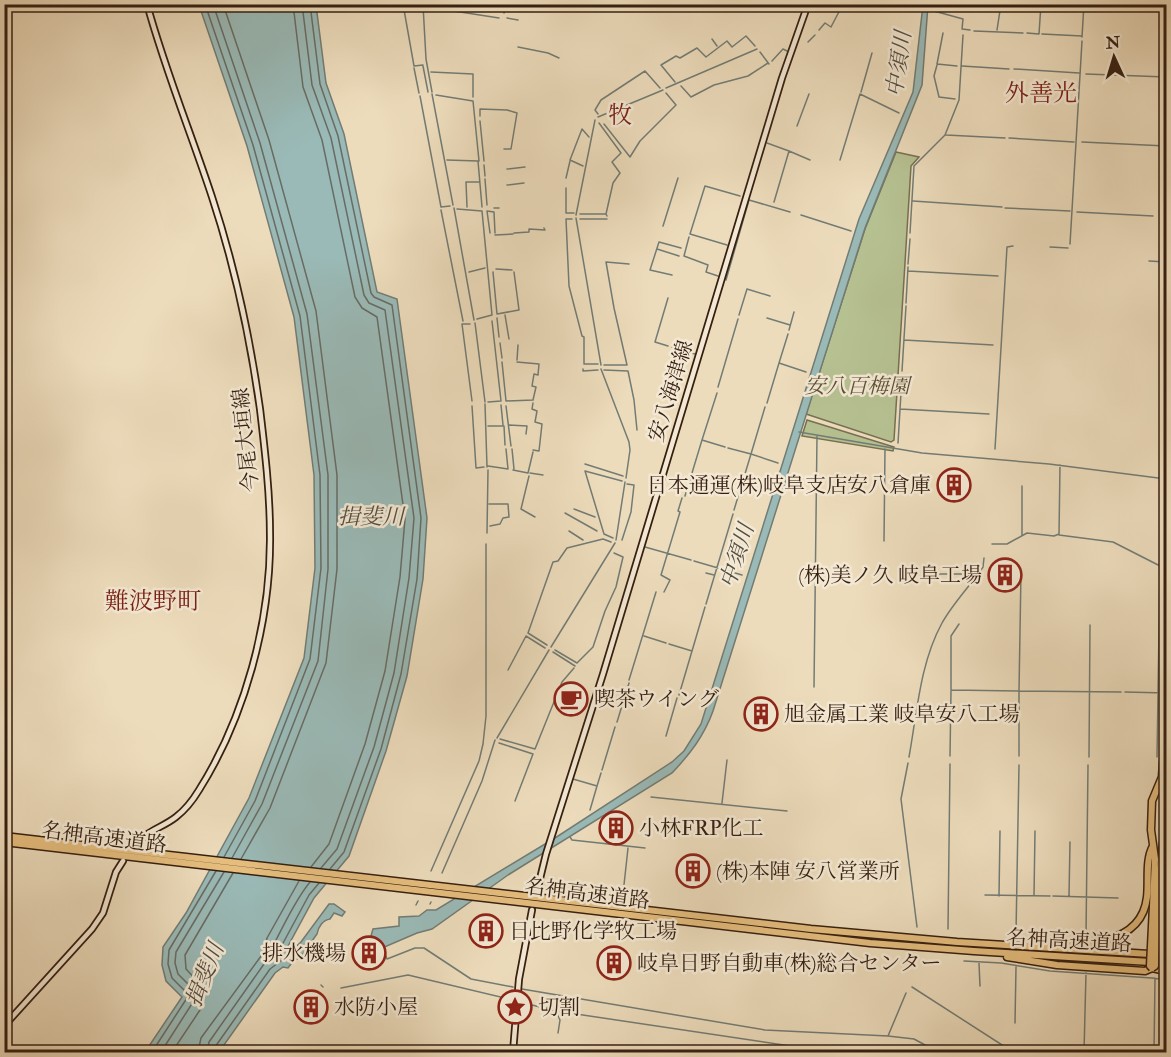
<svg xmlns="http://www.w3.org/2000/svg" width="1171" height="1057" viewBox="0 0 1171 1057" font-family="'IM FELL Double Pica','Noto Serif JP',serif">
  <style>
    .green { fill: #b6c192; stroke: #767052; stroke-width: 1.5 }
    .water { fill: #9abab7; stroke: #727c75; stroke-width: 1.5 }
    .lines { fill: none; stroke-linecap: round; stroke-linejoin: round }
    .shore { stroke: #686c64; stroke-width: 1.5 }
    .stream { stroke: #727c75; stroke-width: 1.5 }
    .secondary-casing { stroke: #351f11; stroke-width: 8 }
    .highway-casing { stroke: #351f11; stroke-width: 9 }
    .secondary { stroke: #f3e8d3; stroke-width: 4.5 }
    .highway { stroke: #e6be7e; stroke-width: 6 }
    .highway-bridge-casing { stroke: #351f11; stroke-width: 9; stroke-linecap: butt }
    .highway-bridge { stroke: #e6be7e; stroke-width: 6 }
    .labels { text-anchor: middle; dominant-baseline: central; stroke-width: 5; stroke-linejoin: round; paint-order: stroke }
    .park-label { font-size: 21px; font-style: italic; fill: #5c5038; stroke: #f3e8d3 }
    .street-label { font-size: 21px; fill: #351f11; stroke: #f3e8d3 }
    .poi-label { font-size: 21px; fill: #351f11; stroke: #f3e8d3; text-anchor: start }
    .water-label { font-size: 22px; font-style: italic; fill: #534e43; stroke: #f3e8d3 }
    .quarter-label { font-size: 24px; fill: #7a1f14; stroke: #f3e8d3 }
  </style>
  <rect width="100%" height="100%" fill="#eddcbc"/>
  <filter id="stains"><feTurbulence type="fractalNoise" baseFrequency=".00333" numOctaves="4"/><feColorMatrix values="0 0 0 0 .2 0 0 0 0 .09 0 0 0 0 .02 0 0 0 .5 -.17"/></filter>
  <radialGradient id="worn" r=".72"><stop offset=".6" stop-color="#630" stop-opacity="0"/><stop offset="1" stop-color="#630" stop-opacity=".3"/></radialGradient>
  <path class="green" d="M896,152L919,157L911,166L894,440L891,442L806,414L865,229Z
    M807,420L894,447L893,451L802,436Z"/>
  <path class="water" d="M199,5H316L326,83L344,134L377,292L397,299L427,518L423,579L407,676L386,751L349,856L314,898L287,948L286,954H288L301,942L329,904H334L345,912L342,916L334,913L330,919C323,920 318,927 317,934L300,958L294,960L288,968L283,967L275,973L219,1052H145L182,997L166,981L162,965L163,947L186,913L249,798L304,658L315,568L314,475L294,317L247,146Z
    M923,5H928L922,85L865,228L713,711C704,736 690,754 672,773L508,875L432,929L417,933L380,949L369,943L373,929L399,926V917L419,916L427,910H436L555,838L672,762L684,751L701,724L859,219L913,92Z"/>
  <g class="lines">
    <path class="shore" d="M205,4L253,145L300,316L320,475L321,568L310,659L255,801L224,857
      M213,4L260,143L307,314L328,475V569L318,661L262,804L232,858
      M223,4L269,140L316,311L337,475V569L326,663L270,808L241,859
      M293,4L303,87L322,140L355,297L362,308L377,317L405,519L400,577L385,671L365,744L329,844L311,867
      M302,4L312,85L331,138L364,295L369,303L385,310L414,518L409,578L394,673L374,747L337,849L321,868
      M310,4L320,84L338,136L371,293L374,297L392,305L421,518L417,579L401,674L381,749L344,852L330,869
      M152,1052L187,998L186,992L172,978L168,964L169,950L216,871
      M161,1052L195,999L193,989L178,974L175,963L176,952L224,872
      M172,1052L200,1010L203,1001L200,984L186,969L185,955L233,873
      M198,1052L201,1038L264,952L267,938L299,881
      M207,1052L209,1042L264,964C275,953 270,952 276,940C286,921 296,899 310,882
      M214,1052L215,1047L270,969L282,960L280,953L282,945L309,895L319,883"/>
    <path class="stream" d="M403,4L414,66L423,65
      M568,4L576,7
      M423,5L426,59L432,92
      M428,7L499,18
      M934,11L963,19L962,29L970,30
      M504,13L507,4
      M507,18L518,20
      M819,30L825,23L831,27L843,4
      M997,30L1001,4
      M974,31L1023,33
      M943,33L937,64L957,66
      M1027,33L1039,34L1041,4
      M1042,34L1082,36
      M1082,37L1084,4
      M712,39L717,46
      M808,42L815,35
      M518,47L548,53L559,58
      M760,52L769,64
      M772,61L783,49L787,51
      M937,65L934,76L939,97L955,99
      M423,66L428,92
      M962,66L1009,69
      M414,68L419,93
      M1014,69L1079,73
      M431,72L473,74V97
      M1086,74L1166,77
      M675,82L661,65L676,56L680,58L697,48L706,57L727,41L732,47L746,36L755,46
      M681,86L691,97L714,85L748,76L768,63
      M666,88L757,49
      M861,92L872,53
      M432,94L453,205
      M436,95L473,101L479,161
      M420,96L441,207L450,206
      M598,114L595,110L601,100L645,71L660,88
      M480,116V109L507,110L517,113L511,149H504
      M598,117L663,90
      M480,121L484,161
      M599,123L621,153L612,162L620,173L613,183L606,214L607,216
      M604,124L630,157L640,141L676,105L666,93
      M797,126L809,94
      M946,135L1005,138
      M1009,138L1074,142
      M1082,142L1166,146
      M767,143L789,151L774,202
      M789,151L810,160
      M447,160L478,161L482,207
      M840,160L860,94L899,113
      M484,165L485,176
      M583,166L570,160L582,129L589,137
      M507,169L525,167
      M566,178L570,161
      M485,179L487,205
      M507,185L524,183
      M566,188V213H574
      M913,201L1002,207
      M467,207L466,182H479
      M454,208L474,320
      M494,208H499
      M1005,208L1070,211
      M457,209L482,211L492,315L477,319
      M441,210L463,321
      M1077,212L1153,216
      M580,214H606
      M576,215L595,120
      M801,215L851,231
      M576,218L601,365
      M572,219H566L569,286L582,336L584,337V364H598
      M580,219H607
      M663,226L678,178
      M490,233L487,211L494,212L495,233
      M514,233L529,232V229L545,230L544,228
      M910,233L914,166L945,135L959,100L963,35
      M690,234L705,186L740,196
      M690,234L727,245
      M495,235L513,234
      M689,237L684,256L708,265L706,272L718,276
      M1070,244L1082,41
      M1050,247L1068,248
      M657,249L679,256
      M1149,261L1166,262
      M908,264L910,239
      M496,269L512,270
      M908,271L998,276
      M469,272L485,268
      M493,272L497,314L519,310L514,272
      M672,275L650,270L659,242L681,248
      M726,280L749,200L790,212
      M906,303L908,267
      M505,315L509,339
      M739,315L747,289L770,296
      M497,318L499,337
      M767,318L790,325
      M475,323L485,402
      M470,324H462L472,401
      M789,330L794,312
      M788,334L779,363L806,372
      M904,340L993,345
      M500,343L502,358
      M668,346L655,342L668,298
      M672,347L695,354
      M517,360L518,345
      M502,362L506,401L533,400L536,387L532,386L534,374L538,375L539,364L517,362
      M604,365H627L614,308L606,262L629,264
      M583,369V371L598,370
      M601,369L629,442L630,450L626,478
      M604,370L628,371L634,400L637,430
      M902,371L906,306
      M718,387L738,319
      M717,393L702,440L725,447
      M488,402L501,401L492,321
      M533,403L532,409L537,411L535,422L542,424L539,451L533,450
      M767,403L779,363
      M485,404L487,467
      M501,405L503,425
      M472,406L476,468L484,467
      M506,406L511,446
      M765,407L751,454L778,463
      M900,409L989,414
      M509,425L527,426L526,434
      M488,426H504L505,445
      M799,432L922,453L1049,464L1166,479
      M898,443L902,376
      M728,448L751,454L734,510
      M512,449L514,469
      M995,449L1007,247L1013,246
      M585,464L623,476
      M1060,465L1059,535L1113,542L1166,569
      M488,466L508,469L506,449
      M513,470L528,473L533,452
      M530,473L543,475
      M529,476L521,509L535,517
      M1022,486V535
      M685,496L702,440
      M489,504H508L509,517L503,518L500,524L490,526
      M574,509L595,517
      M565,513L597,531
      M569,531L583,540
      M487,533L488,470
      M613,538L604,534L585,471L622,481
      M616,540L625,482
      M622,540L631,512L634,485L627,484
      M884,541L885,449
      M992,544H1007L1027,533L1054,536L1059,534
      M645,547L691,560
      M694,561L742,575
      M1021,572L1019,691L1121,692
      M706,573L714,575
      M937,574H978
      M664,592L670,580L661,575L680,512L678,511L682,498
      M706,604L733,514
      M959,624L951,636V690L1019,691V756
      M644,636L666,643
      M669,644L692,651L679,695
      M547,645L528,633L553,562L558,561L567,548L603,539L611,542
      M551,647L615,543
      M555,650L577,663L593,647L605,611L616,587L623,557L614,553
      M692,651L705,607
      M553,652L575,666
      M508,670L526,636L545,648
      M629,680L656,592
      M814,687L817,436
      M1125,692L1166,693
      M617,722L629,683
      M666,736L677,698
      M497,738L549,650
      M500,739L535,749L562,682L574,668
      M499,743L533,754L515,801
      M950,756L951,691
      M909,757C917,713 920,663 942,623C953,603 970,586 983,567L984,558
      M1089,757L1090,625
      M1157,757L1160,566
      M908,763L901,799L917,927
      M602,770L615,727
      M573,779L597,786L590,810
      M597,786L601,773
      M651,797L787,811
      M722,803L727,760
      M570,837L572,840L645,848
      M431,871L479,761L483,744L486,716V544
      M442,873L482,781L495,740
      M623,894L628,848
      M985,895L1050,896
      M999,896L1000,831
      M1034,896L1035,831
      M1053,896L1118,898
      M1069,896L1070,842
      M430,904L431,902
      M416,905L418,901
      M948,929L950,764
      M1016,933L1019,765
      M1086,935L1088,765
      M383,949L387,959L415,948H424L471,979L513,987
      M964,961L1001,963L1050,971L1166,979
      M979,963L980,986
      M321,985L323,987
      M912,987L1013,1052
      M341,988L408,975L513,1000
      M522,989L765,1030L888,1036L914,1039L938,1052
      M520,1002L556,1011L831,1052
      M556,1011L560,1020L558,1033
      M1015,1023L1016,967
      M888,1036L906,993
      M1084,1052L1086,973
      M1154,1052L1155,978"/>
    <defs>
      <path id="secondary" d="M136,845C147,830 162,828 176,817C185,810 193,800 199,790C245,717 271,621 270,535C270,493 265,451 260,409C250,337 235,267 212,197C191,133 165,70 147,4
        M537,891L546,854L603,674L782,78L808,4
        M4,1026L92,929L103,913L116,872L123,861
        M513,1052L519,979L532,910"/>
      <path id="highway" d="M1166,830L1163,913L1166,931
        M4,836L811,929L957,942L1166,955
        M4,842L870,943L974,951L1166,963
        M1153,906L1155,859L1151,830L1152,801L1162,777L1163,762
        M1157,906L1163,843
        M1029,943C1069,944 1141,952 1147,897C1149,881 1145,860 1153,846
        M1007,957L1057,965L1145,971L1152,968L1166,971"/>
    </defs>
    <use href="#secondary" class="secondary-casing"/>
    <use href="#highway" class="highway-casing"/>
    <use href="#secondary" class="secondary"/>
    <use href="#highway" class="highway"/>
    <defs>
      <path id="highway-bridge" d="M1152,968L1155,966L1157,906
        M1152,968L1150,966L1153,906"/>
    </defs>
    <use href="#highway-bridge" class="highway-bridge-casing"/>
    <use href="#highway-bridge" class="highway-bridge"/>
  </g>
  <defs>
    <symbol id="building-ring" viewBox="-11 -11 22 22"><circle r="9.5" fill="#f3e8d3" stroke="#8f2418" stroke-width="1.5"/><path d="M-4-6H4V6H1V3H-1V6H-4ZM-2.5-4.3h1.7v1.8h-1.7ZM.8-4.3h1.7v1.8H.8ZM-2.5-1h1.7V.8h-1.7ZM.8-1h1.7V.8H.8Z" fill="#8f2418"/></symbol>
    <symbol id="cafe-ring" viewBox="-11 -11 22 22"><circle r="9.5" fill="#f3e8d3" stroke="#8f2418" stroke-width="1.5"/><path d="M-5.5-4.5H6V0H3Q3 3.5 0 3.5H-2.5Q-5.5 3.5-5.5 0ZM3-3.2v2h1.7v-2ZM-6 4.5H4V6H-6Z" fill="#8f2418"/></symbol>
    <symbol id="sight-ring" viewBox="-11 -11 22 22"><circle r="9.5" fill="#f3e8d3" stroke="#8f2418" stroke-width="1.5"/><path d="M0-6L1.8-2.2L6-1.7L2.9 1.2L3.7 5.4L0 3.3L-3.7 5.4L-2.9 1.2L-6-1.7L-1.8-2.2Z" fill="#8f2418"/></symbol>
  </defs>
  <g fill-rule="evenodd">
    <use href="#building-ring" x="935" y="466" width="38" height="38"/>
    <use href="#building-ring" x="986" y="556" width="38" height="38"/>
    <use href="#cafe-ring" x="552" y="680" width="38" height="38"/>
    <use href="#building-ring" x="742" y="695" width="38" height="38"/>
    <use href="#building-ring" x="597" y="809" width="38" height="38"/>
    <use href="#building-ring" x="674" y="852" width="38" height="38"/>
    <use href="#building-ring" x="467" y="912" width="38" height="38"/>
    <use href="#building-ring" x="350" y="934" width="38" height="38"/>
    <use href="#building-ring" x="595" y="944" width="38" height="38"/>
    <use href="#building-ring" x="292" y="988" width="38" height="38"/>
    <use href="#sight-ring" x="496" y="988" width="38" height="38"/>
  </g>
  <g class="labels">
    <g class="park-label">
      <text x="857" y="386">安八百梅園</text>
    </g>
    <g class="street-label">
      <text transform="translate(671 391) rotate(-73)">安八海津線</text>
      <text transform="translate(246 440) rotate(-96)">今尾大垣線</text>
      <text transform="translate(104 838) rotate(7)">名神高速道路</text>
      <text transform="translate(587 894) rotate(7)">名神高速道路</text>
      <text transform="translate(1069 941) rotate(3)">名神高速道路</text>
    </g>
    <g class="poi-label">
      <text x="931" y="485" text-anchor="end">日本通運(株)岐阜支店安八倉庫</text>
      <text x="982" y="575" text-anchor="end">(株)美ノ久 岐阜工場</text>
      <text x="594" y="699">喫茶ウイング</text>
      <text x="784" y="714">旭金属工業 岐阜安八工場</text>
      <text x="639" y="828">小林FRP化工</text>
      <text x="716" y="871">(株)本陣 安八営業所</text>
      <text x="509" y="931">日比野化学牧工場</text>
      <text x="346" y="953" text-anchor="end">排水機場</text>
      <text x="637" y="963">岐阜日野自動車(株)総合センター</text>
      <text x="334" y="1007">水防小屋</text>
      <text x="538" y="1007">切割</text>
    </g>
    <g class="water-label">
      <text transform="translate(899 64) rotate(-82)">中須川</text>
      <text x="371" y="517">揖斐川</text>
      <text transform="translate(737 556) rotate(-72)">中須川</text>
      <text transform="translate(205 975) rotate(-68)">揖斐川</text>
    </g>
    <g class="quarter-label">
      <text x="1041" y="93">外善光</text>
      <text x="620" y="115">牧</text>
      <text x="153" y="601">難波野町</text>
    </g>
  </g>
  <rect width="1171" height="1057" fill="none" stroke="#eddcbc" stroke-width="24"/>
  <rect x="6" y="6" width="1159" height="1045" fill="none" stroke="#351f11" stroke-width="3"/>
  <rect x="12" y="12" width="1147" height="1033" fill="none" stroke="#351f11" stroke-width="1.5"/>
  <g transform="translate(1114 57) rotate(356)" stroke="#f3e8d3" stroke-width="4.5" paint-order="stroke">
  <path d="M0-4.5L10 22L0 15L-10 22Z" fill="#351f11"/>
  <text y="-9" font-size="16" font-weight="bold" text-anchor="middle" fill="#351f11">N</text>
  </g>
  <rect width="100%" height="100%" filter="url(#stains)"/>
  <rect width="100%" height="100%" fill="url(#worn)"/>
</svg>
